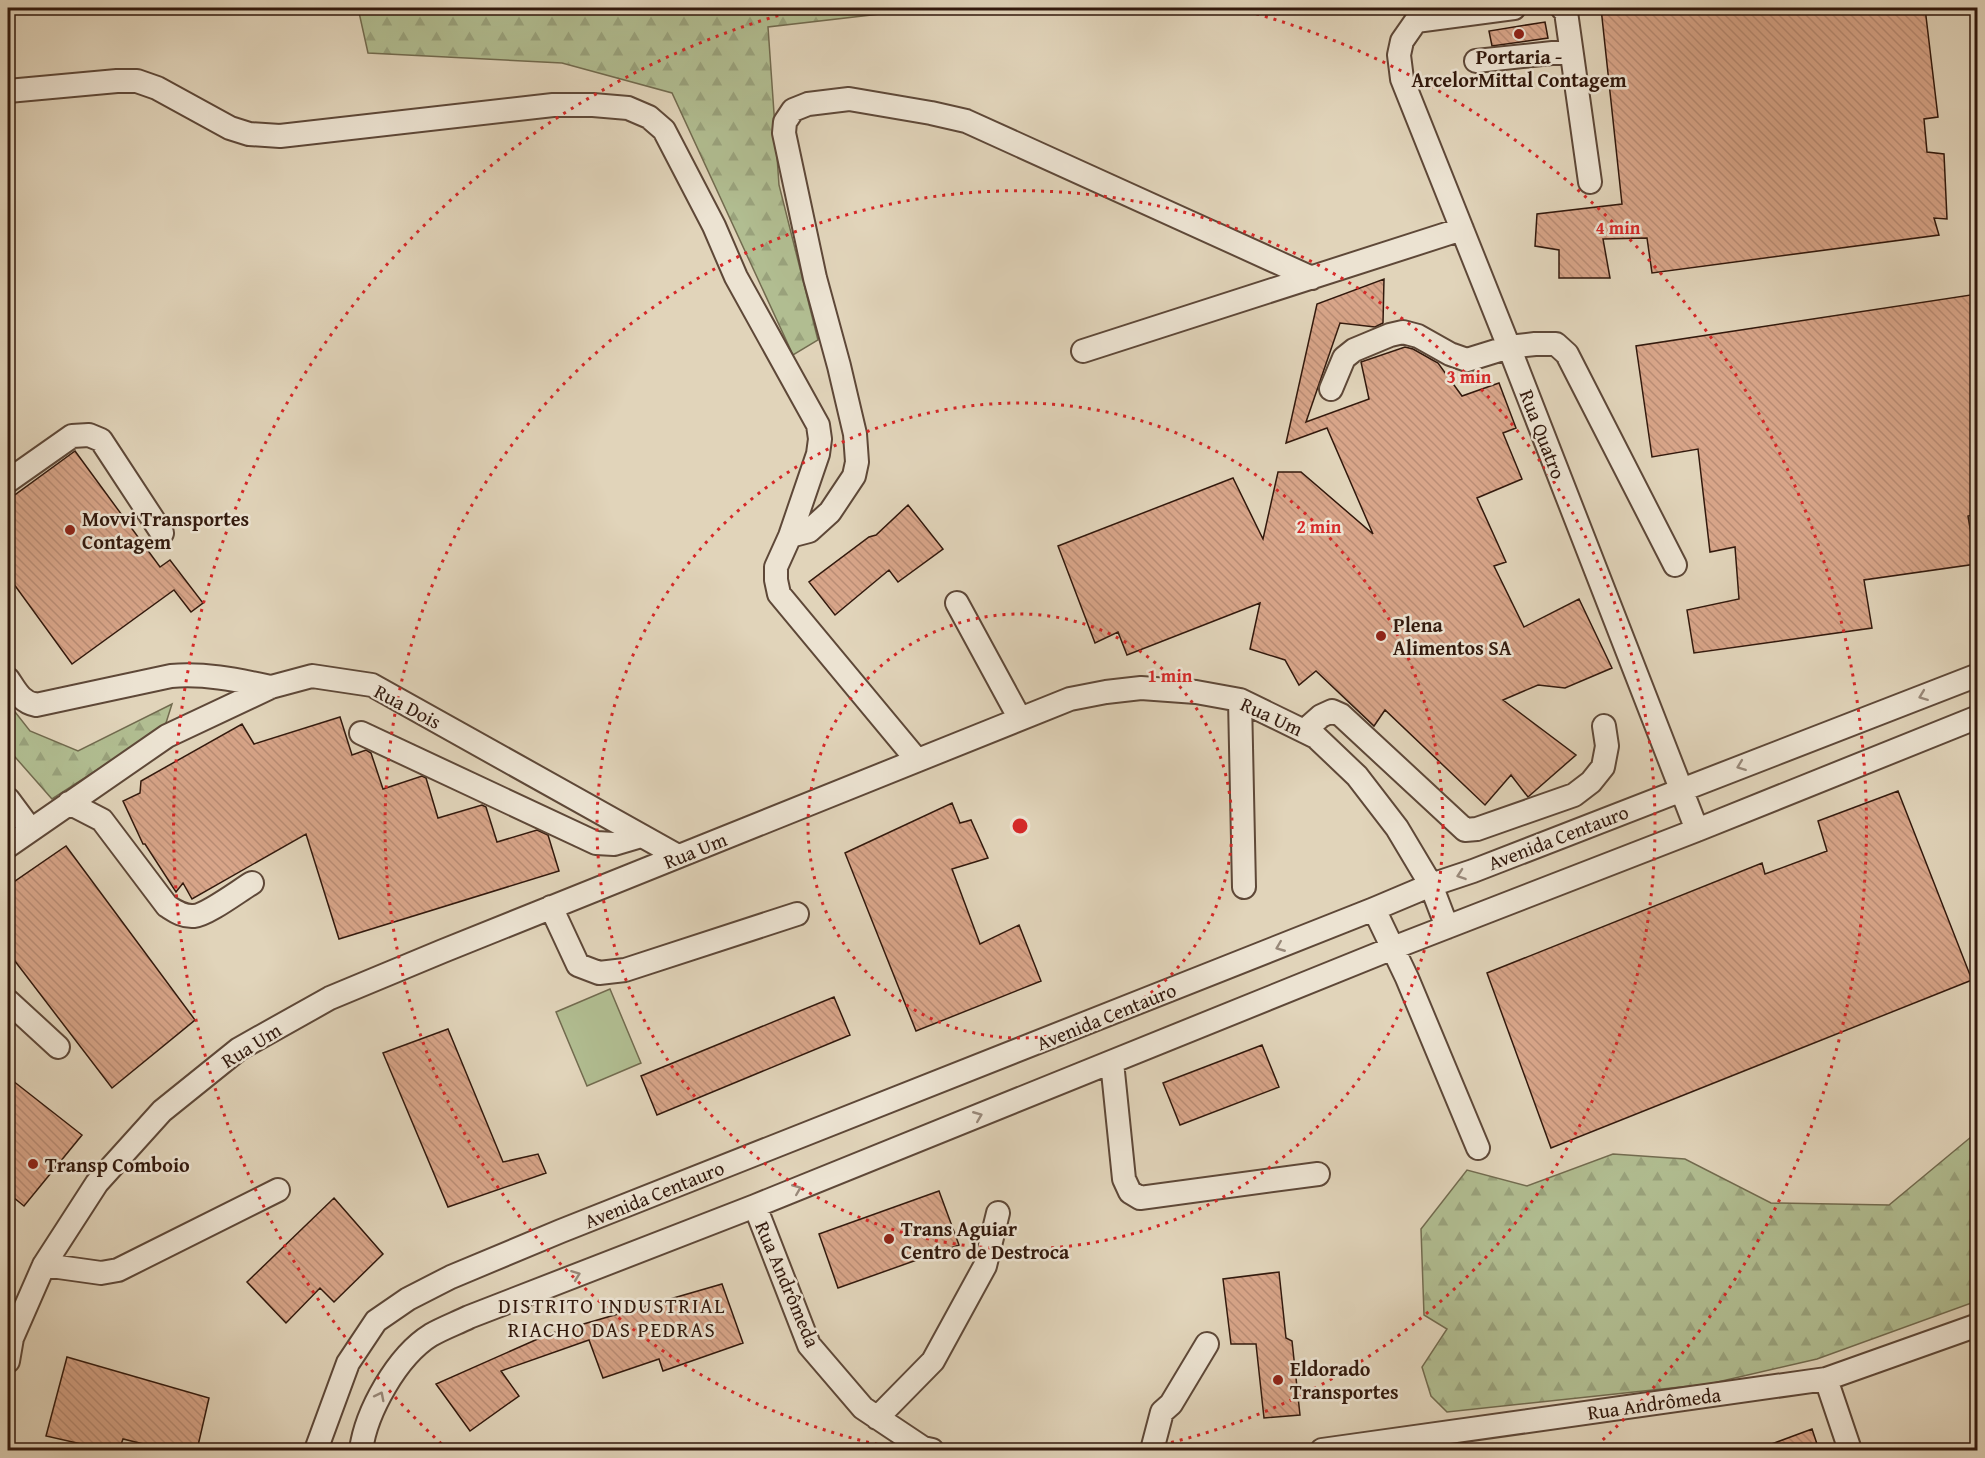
<svg xmlns="http://www.w3.org/2000/svg" width="1985" height="1458" viewBox="0 0 1985 1458" font-family="'Gentium Book Plus',serif">
  <style>
    .forest { fill: url(#forest-firs); stroke: #726b4f; stroke-width: 1.5 }
    .park { fill: #b1bd91; stroke: #726b4f; stroke-width: 1.5 }
    .building { fill: url(#building-back-hatch); stroke: #32190d; stroke-width: 1.5 }
    .lines { fill: none; stroke-linecap: round; stroke-linejoin: round }
    .minor-casing { stroke: #5e4838; stroke-width: 26 }
    .minor { stroke: #ece3d2; stroke-width: 22 }
    .oneway { stroke: #988879 }
    .ring { fill: none; stroke: #d62828; stroke-width: 3; stroke-dasharray: 3 6 }
    .poi-dot { fill: #8f2418; stroke: #ece3d2; stroke-width: 2 }
    .labels { text-anchor: middle; dominant-baseline: central; stroke-width: 5; stroke-linejoin: round; paint-order: stroke }
    .poi-label { font-size: 20px; font-weight: bold; fill: #32190d; stroke: #ece3d2; text-anchor: start }
    .street-label { font-size: 20px; fill: #32190d; stroke: #ece3d2 }
    .neighbourhood-label { font-size: 21px; letter-spacing: 1.5px; fill: #32190d; stroke: #ece3d2 }
    .centre { fill: #d62828; stroke: #ece3d2; stroke-width: 3 }
    .ring-label { font-size: 18px; text-anchor: middle; font-weight: bold; fill: #d62828; stroke: #ece3d2; stroke-width: 5; stroke-linejoin: round; paint-order: stroke }
  </style>
  <defs>
    <pattern id="forest-firs" width="22" height="20" patternUnits="userSpaceOnUse" patternTransform="scale(1.5)"><rect width="22" height="20" fill="#b1bd91"/><path d="M5 1l3.5 6h-7zM16 11l3.5 6h-7z" fill="#99a27c"/></pattern>
    <pattern id="building-back-hatch" width="6" height="6" patternUnits="userSpaceOnUse" patternTransform="scale(1.5)"><rect width="6" height="6" fill="#d8a589"/><path d="M-1 5l2 2M0 0l6 6M5-1l2 2" fill="none" stroke="#ba8d75"/></pattern>
  </defs>
  <rect width="100%" height="100%" fill="#e1d4ba"/>
  <filter id="stains"><feTurbulence type="fractalNoise" baseFrequency=".00333" numOctaves="4"/><feColorMatrix values="0 0 0 0 .2 0 0 0 0 .09 0 0 0 0 .02 0 0 0 .5 -.17"/></filter>
  <radialGradient id="worn" r=".72"><stop offset=".6" stop-color="#630" stop-opacity="0"/><stop offset="1" stop-color="#630" stop-opacity=".3"/></radialGradient>
  <path class="forest" d="M358,8H932L768,27L779,185L818,340L793,355L672,93L562,63L368,53Z
    M8,703L30,731L78,751L172,704L165,726L52,799L8,749Z
    M1977,1132V1301L1817,1359L1709,1384L1447,1412L1431,1396L1422,1367L1447,1329L1424,1315L1421,1229L1467,1170L1527,1186L1613,1154L1685,1159L1771,1203L1889,1205Z"/>
  <path class="park" d="M610,989L641,1063L587,1086L556,1012Z"/>
  <path class="building" d="M1601,8H1925L1938,117L1924,119L1927,152L1944,154L1947,219L1934,218L1939,235L1652,273L1647,238L1603,239L1610,278H1559V250L1535,246L1537,214L1622,204Z
    M1545,22L1548,38L1492,46L1489,31Z
    M1384,279L1383,323L1375,327L1340,323L1306,422L1369,399L1361,362L1405,347L1413,349L1438,363L1462,396L1499,383L1516,428L1503,433L1522,479L1477,498L1506,562L1494,566L1524,627L1579,599L1612,668L1565,688L1538,685L1503,700L1576,755L1528,797L1511,775L1485,805L1385,710L1374,726L1316,671L1299,685L1285,660L1250,649L1260,603L1127,655L1118,632L1095,643L1058,546L1233,478L1263,539L1278,472H1301L1373,534L1327,428L1286,443L1317,304Z
    M1977,294V514L1968,516L1976,564L1864,580L1872,628L1694,653L1687,610L1739,599L1735,547L1710,552L1698,449L1652,457L1636,346Z
    M75,451L160,567L170,560L203,603L191,612L174,590L72,664L8,576V500Z
    M908,505L943,549L898,582L889,570L835,615L809,582L869,537L876,535Z
    M340,717L352,755L366,750L371,753L383,789L422,776L426,778L438,818L482,805L486,807L497,842L537,830L548,835L559,871L339,939L306,834L192,899L183,883L176,892L145,844H143L123,801L140,793L141,781L242,724L254,744Z
    M1898,791L1972,980L1551,1148L1487,973L1762,863L1765,874L1827,851L1818,821Z
    M952,803L960,823L971,820L988,858L952,869L980,944L1019,925L1041,981L916,1031L845,853Z
    M66,846L195,1020L112,1088L8,952V886Z
    M834,997L850,1035L657,1115L641,1076Z
    M448,1029L503,1162L538,1154L546,1173L448,1207L383,1053Z
    M1262,1045L1279,1087L1180,1125L1163,1083Z
    M8,1077L82,1135L24,1206L8,1193Z
    M939,1191L959,1245L838,1288L819,1234Z
    M334,1198L383,1254L334,1302L320,1288L286,1323L247,1282Z
    M1279,1272L1286,1338L1292,1341L1300,1415L1264,1418L1256,1344H1231L1223,1279Z
    M722,1284L743,1343L663,1371L659,1359L603,1378L589,1340L501,1371L519,1396L470,1431L436,1384L549,1334Z
    M67,1357L209,1398L197,1450H168L123,1439L119,1450H108L46,1436Z
    M1812,1429L1819,1450H1759L1758,1449Z"/>
  <g class="lines">
    <defs>
      <path id="minor" d="M1425,8L1402,41L1399,55L1402,79L1509,347L1697,830
        M1562,8L1566,12L1590,182
        M1416,21L1514,8
        M1476,61L1571,51
        M8,91L117,81H137L157,88L230,128L249,134L280,136L553,105H593L628,108L649,117L664,130L714,226L736,277L818,425L820,439L818,454L790,536L776,567V580L779,594L917,760
        M1083,351L1462,229
        M1331,389L1344,358L1354,350L1390,335L1403,332L1418,336L1450,354L1467,360L1509,347L1535,344H1556L1567,354L1675,565
        M8,481L72,436L89,435L101,440L162,533
        M790,536L809,531L830,512L854,476L857,462L855,434L839,366L815,278L784,133L785,122L793,110L808,104L849,99L931,113L966,121L1312,278
        M957,603L1020,719
        M8,679C16,691 21,702 36,705L171,676C205,673 237,680 271,687
        M1240,700L1244,887
        M1304,731L1321,716L1332,711L1341,715L1465,830L1477,829L1574,795L1591,782L1603,767L1607,746L1604,726
        M361,733L596,843L614,844L641,836
        M8,799L31,830
        M69,803L102,820L167,906C175,911 183,917 194,916C207,915 240,890 252,883
        M8,846L167,736L271,687L312,676L372,685L678,856
        M551,907L578,965L599,973L625,970L797,914
        M1374,909L1407,978L1478,1148
        M8,1001L58,1047
        M1112,1062L1124,1179L1130,1192L1140,1198L1318,1174
        M755,1206L809,1345L863,1408L923,1448L932,1450
        M44,1265L101,1273L118,1270L278,1190
        M8,1361L12,1338L44,1265L97,1183L162,1111L239,1049L330,998L443,951L1070,699L1106,692L1141,688L1196,692L1240,700L1316,737L1357,776L1397,828L1431,885L1447,927
        M1826,1379L1850,1450
        M877,1418L933,1361L985,1266L998,1213
        M316,1450L348,1363L376,1321L408,1299L451,1277L561,1231L1374,909L1431,885L1473,871L1978,675
        M361,1450C366,1412 397,1356 431,1335C443,1328 457,1323 469,1317L755,1206L1393,948L1697,830L1978,717
        M1152,1450L1162,1412L1171,1404L1207,1344
        M1322,1450L1826,1379L1978,1325"/>
    </defs>
    <use href="#minor" class="minor-casing"/>
    <use href="#minor" class="minor"/>
  </g>
  <defs><path id="oneway-chevron" d="M-2-3.5L2.5 0L-2 3.5" fill="none" stroke-width="1.6" stroke-linecap="round" stroke-linejoin="round" transform="scale(1.5)"/></defs>
  <g class="oneway">
    <use href="#oneway-chevron" transform="translate(1923 696) rotate(159)"/>
    <use href="#oneway-chevron" transform="translate(1741 766) rotate(159)"/>
    <use href="#oneway-chevron" transform="translate(1461 875) rotate(161)"/>
    <use href="#oneway-chevron" transform="translate(1280 947) rotate(158)"/>
    <use href="#oneway-chevron" transform="translate(978 1116) rotate(-22)"/>
    <use href="#oneway-chevron" transform="translate(797 1189) rotate(-22)"/>
    <use href="#oneway-chevron" transform="translate(576 1275) rotate(-21)"/>
    <use href="#oneway-chevron" transform="translate(380 1396) rotate(-63)"/>
  </g>
  <g class="ring">
    <circle cx="1020" cy="826" r="212"/>
    <circle cx="1020" cy="826" r="423"/>
    <path d="M904 1450A635 635 0 1 1 1136 1450"/>
    <path d="M448 1450A846 846 0 0 1 801 9M1239 9A846 846 0 0 1 1592 1450"/>
  </g>
  <g class="poi-dot">
    <circle cx="1519" cy="34" r="6"/>
    <circle cx="70" cy="530" r="6"/>
    <circle cx="1381" cy="636" r="6"/>
    <circle cx="33" cy="1164" r="6"/>
    <circle cx="889" cy="1239" r="6"/>
    <circle cx="1278" cy="1380" r="6"/>
  </g>
  <g class="labels">
    <g class="poi-label">
      <text x="1519" y="56" text-anchor="middle">Portaria -<tspan x="1519" dy="23">ArcelorMittal Contagem</tspan></text>
      <text x="82" y="518">Movvi Transportes<tspan x="82" dy="23">Contagem</tspan></text>
      <text x="1393" y="624">Plena<tspan x="1393" dy="23">Alimentos SA</tspan></text>
      <text x="45" y="1164">Transp Comboio</text>
      <text x="901" y="1228">Trans Aguiar<tspan x="901" dy="23">Centro de Destroca</tspan></text>
      <text x="1290" y="1368">Eldorado<tspan x="1290" dy="23">Transportes</tspan></text>
    </g>
    <g class="street-label">
      <text transform="translate(1543 434) rotate(69)">Rua Quatro</text>
      <text transform="translate(408 706) rotate(28)">Rua Dois</text>
      <text transform="translate(1272 716) rotate(25)">Rua Um</text>
      <text transform="translate(1558 837) rotate(-21)">Avenida Centauro</text>
      <text transform="translate(695 850) rotate(-22)">Rua Um</text>
      <text transform="translate(1106 1016) rotate(-22)">Avenida Centauro</text>
      <text transform="translate(251 1045) rotate(-32)">Rua Um</text>
      <text transform="translate(654 1194) rotate(-22)">Avenida Centauro</text>
      <text transform="translate(788 1284) rotate(67)">Rua Andrômeda</text>
      <text transform="translate(1654 1403) rotate(-8)">Rua Andrômeda</text>
    </g>
    <g class="neighbourhood-label">
      <text x="612" y="1305">DISTRITO INDUSTRIAL<tspan x="612" dy="24">RIACHO DAS PEDRAS</tspan></text>
    </g>
  </g>
  <circle cx="1020" cy="826" r="9" class="centre"/>
  <g class="ring-label">
    <text x="1618" y="234">4 min</text>
    <text x="1469" y="383">3 min</text>
    <text x="1319" y="533">2 min</text>
    <text x="1170" y="682">1 min</text>
  </g>
  <rect width="1985" height="1458" fill="none" stroke="#e1d4ba" stroke-width="30"/>
  <rect x="9" y="9" width="1967" height="1440" fill="none" stroke="#32190d" stroke-width="3"/>
  <rect x="15" y="15" width="1955" height="1428" fill="none" stroke="#32190d" stroke-width="1.5"/>
  <rect width="100%" height="100%" filter="url(#stains)"/>
  <rect width="100%" height="100%" fill="url(#worn)"/>
</svg>
